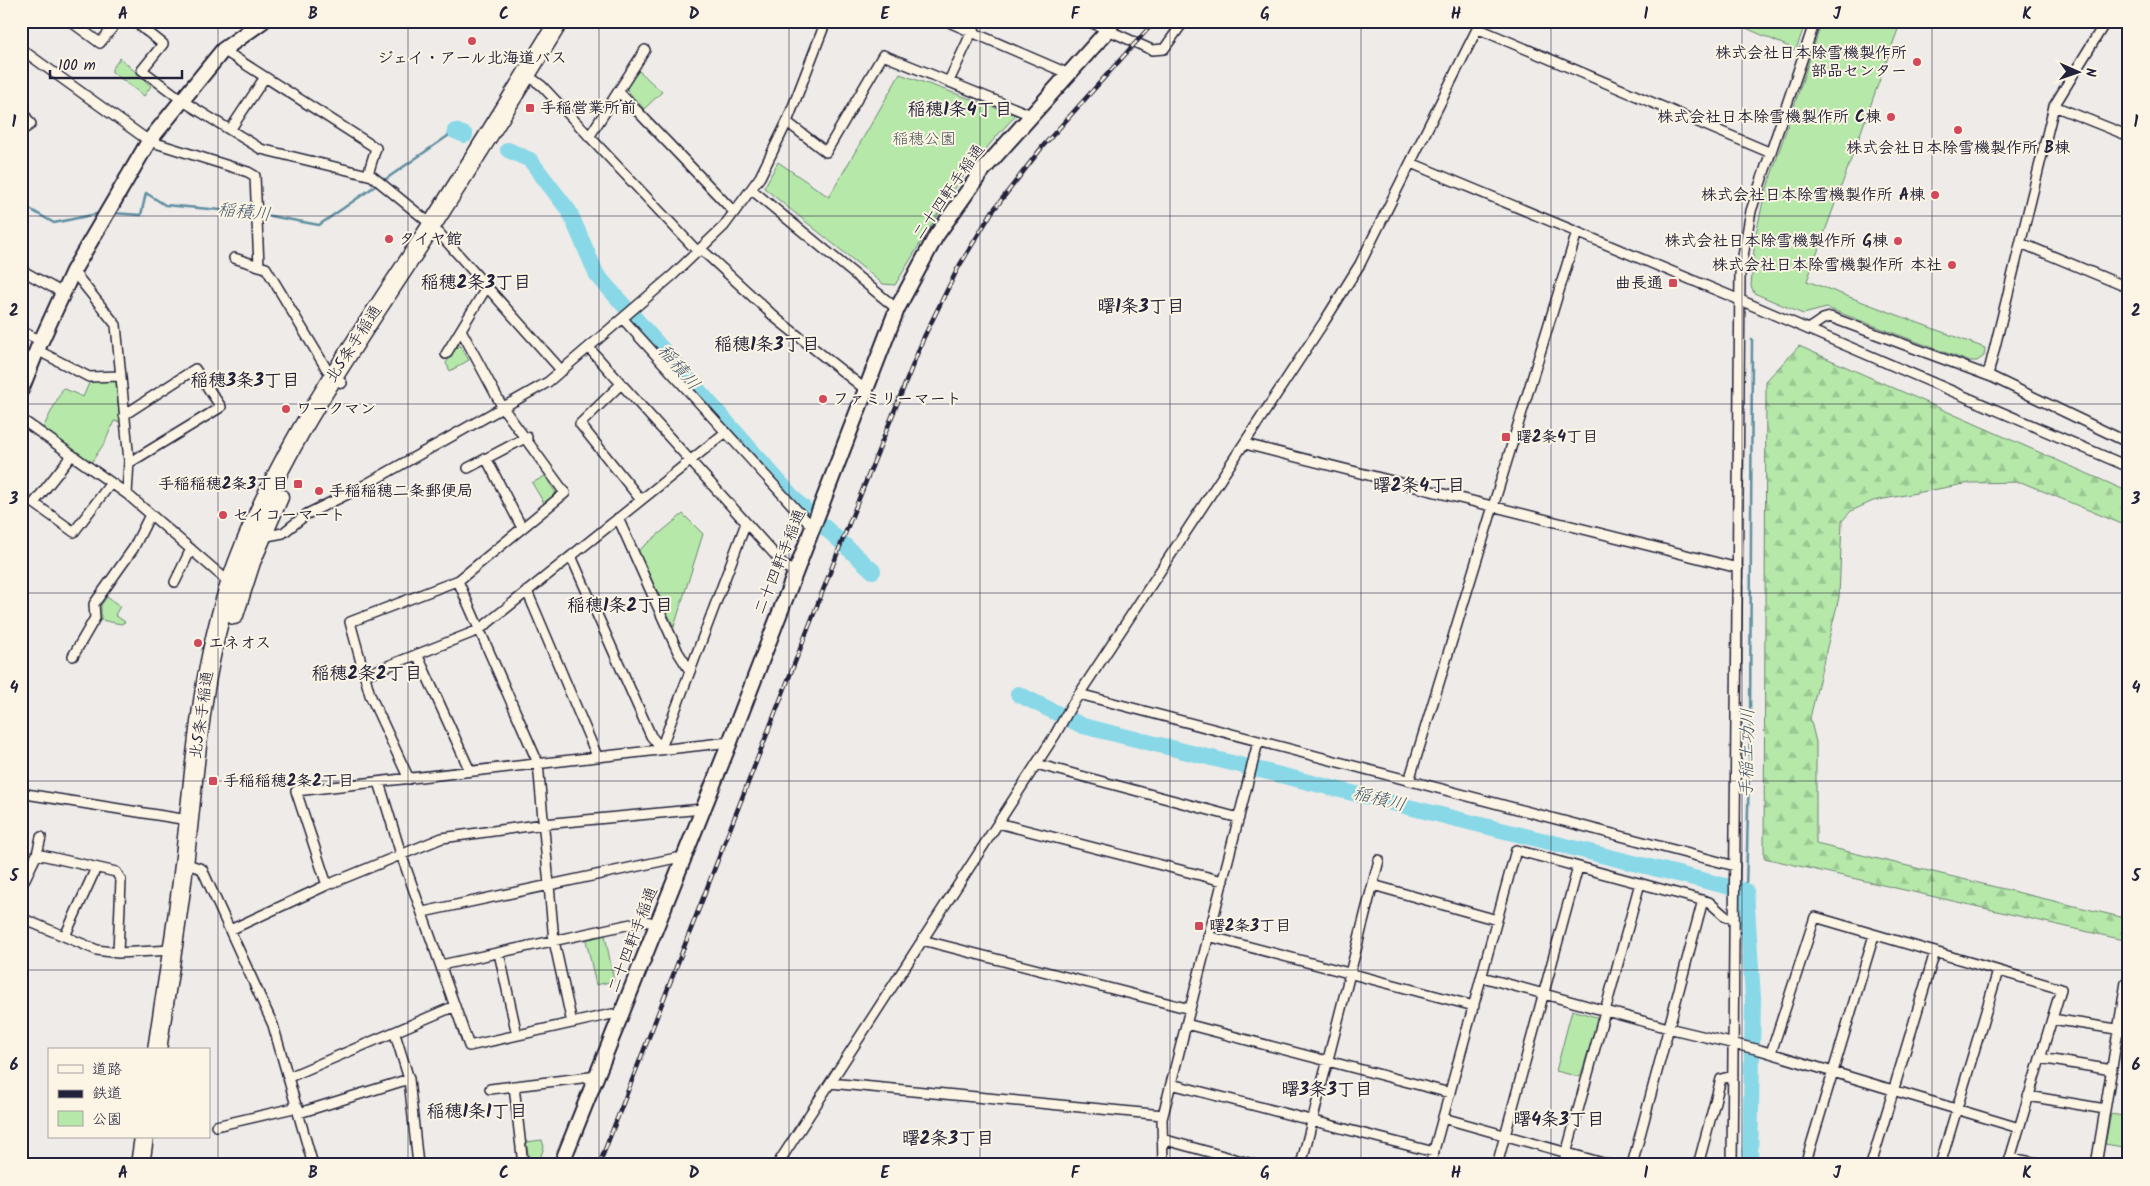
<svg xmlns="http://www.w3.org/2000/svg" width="2150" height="1186" viewBox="0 0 2150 1186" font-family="Kalam,'Klee One',sans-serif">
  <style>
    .forest { fill: url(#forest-firs); stroke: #6c8572 }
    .green { fill: #b5e8a9; stroke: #6c8572 }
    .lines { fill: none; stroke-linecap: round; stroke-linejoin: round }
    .stream { stroke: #608fa2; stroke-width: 2.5 }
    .river { stroke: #89d8e7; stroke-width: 16 }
    .street-casing { stroke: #22223b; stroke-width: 12 }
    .secondary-casing { stroke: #22223b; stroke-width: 18 }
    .highway-casing { stroke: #22223b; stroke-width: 21 }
    .street { stroke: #fcf5e5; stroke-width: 9 }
    .secondary { stroke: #fcf5e5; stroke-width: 14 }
    .highway { stroke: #fcf5e5; stroke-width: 18 }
    .rail-casing { stroke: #22223b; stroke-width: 4.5 }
    .rail { stroke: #fcf5e5; stroke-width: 2.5; stroke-dasharray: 8; stroke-linecap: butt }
    .grid { fill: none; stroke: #22223b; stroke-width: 1; stroke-opacity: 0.55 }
    .poi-dot { fill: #d1495b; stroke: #fcf5e5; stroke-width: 2 }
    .labels { text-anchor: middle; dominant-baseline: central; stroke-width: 4; stroke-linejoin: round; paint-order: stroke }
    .poi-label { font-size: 16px; font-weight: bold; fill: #22223b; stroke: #fcf5e5; text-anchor: start }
    .park-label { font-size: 16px; fill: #475456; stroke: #fcf5e5 }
    .street-label { font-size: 16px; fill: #22223b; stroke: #fcf5e5 }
    .neighbourhood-label { font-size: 18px; font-weight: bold; fill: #22223b; stroke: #fcf5e5 }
    .water-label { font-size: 18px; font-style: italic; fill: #41596f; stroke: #fcf5e5 }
    .neatline { fill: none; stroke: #22223b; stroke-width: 2 }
    .grid-label { font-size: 16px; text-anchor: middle; font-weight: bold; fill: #22223b }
  </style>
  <defs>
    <pattern id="forest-firs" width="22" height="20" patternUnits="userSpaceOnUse" patternTransform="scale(1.25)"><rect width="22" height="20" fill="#b5e8a9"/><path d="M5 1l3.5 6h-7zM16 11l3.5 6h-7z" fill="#9bc792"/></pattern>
  </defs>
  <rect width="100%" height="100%" fill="#eeebe8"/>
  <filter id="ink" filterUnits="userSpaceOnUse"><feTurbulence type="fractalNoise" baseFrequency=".02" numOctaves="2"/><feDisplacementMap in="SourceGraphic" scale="10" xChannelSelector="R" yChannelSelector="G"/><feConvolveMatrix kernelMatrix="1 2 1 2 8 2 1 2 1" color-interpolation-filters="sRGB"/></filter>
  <g filter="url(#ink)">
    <path class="forest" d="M1799,346L2129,492V527L2021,482L1970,483L1873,501L1851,511L1842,521L1839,597L1810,718L1816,742V844L2129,919L2124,940L1764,858L1766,381Z"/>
    <path class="green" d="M1730,21H1806L1796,50Z
      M1822,21H1901L1807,281L1985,348L1984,356L1977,361H1968L1827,308L1803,314L1754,293L1751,286L1755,238L1764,197Z
      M120,58L151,86L144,96L112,72V69Z
      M639,71L662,92L644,109L627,90V84Z
      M900,74L1016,115L994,139L954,188L895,285L883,284L764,188L778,162L829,197Z
      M459,344L469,360L450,371L446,363Z
      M114,379L116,381L120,422L114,421L105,442L91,463L43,428L63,388L83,397L90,381Z
      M545,476L556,493L544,503L532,483Z
      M683,514L703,534L674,627L638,551Z
      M107,597L120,606L115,615L125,622L121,624L101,620V605Z
      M605,935L614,981L596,985L586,940Z
      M1572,1010L1596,1017L1597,1024L1580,1077L1556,1071Z
      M2111,1114L2129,1117V1148L2105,1144Z
      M542,1140L544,1147L538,1165H530L526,1142Z"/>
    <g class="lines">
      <path class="stream" d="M383,181L455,131
        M21,204L54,223L101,213
        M112,213L141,215L146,193L165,205L254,213
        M260,214L319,225L378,184
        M1746,891L1750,728L1752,340"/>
      <path class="river" d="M455,131L465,135
        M508,150L530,160L569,211L597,275L798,503L873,571
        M1018,694L1083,726L1746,891L1753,998L1750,1165"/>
      <defs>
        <path id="street" d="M70,21L100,43L118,21
          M134,21L163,44L142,70L186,103L261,149L372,176L432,225
          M1088,21L1152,50L1164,49L1184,21
          M951,23L1069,74
          M1479,29L1771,153
          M146,31L155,21
          M21,49L149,141L248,172L255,176L259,266L266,268L326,368L333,377L342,383
          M223,50L376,148L368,174
          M534,80L542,86L698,252
          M949,81L977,21
          M618,91L734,212
          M2054,106L2129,136
          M21,110L31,124L21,131
          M787,122L826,152L883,55L1031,115
          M230,130L265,77
          M589,137L645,50
          M1411,163L1740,300L2129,467
          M752,190L897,309
          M439,233L562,371
          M2021,243L2129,288
          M701,249L778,320L866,390
          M234,258L259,266
          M21,270L63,293
          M73,271L116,325L129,461L127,494
          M623,319L813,528
          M1808,329L1823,319L1830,317L1992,377L2129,443
          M21,331L41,341
          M589,348L786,567L794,572
          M37,350L89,377L120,376
          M446,354L488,285
          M1988,375L2054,106L2106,21
          M621,384L580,424L641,500
          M124,415L195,369L221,407L129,463
          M21,419L127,494L231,584
          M1245,444L1738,568
          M72,455L34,503L74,532L111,483
          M486,458L522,528
          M468,468L527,437
          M618,518L678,652L690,671
          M262,537L283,533L307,514L356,490L548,382L673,275L724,226L760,177L787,122L826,21
          M571,556L651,736L661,748
          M458,581L538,763L554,941L572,1023
          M175,582L191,549
          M527,591L597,756
          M417,654L470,771
          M73,656L95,618L94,604L133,549L150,515
          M365,675L479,630L726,432
          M1079,694L1735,866
          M661,748L746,523
          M1036,764L1239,818
          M409,779L370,695L350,622L459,580L565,493L503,408L461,330
          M1409,781L1577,232
          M379,782L401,854L469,1046L612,1014L622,1017
          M26,794L188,820
          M998,823L1223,881
          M37,854L116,872L121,880L118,953
          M184,863L202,869L273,1025L313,1165
          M327,885L296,791L730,742
          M1373,885L1497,920
          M21,887L37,854L41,837
          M423,912L676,858L683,859
          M21,918L97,950L118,953L172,950
          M230,930L327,885L442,838L544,824L702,809
          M65,936L96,868
          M1208,936L1474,1006
          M922,940L1190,1009
          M499,953L517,1035
          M441,965L645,921L658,924
          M1482,977L1668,1028L1760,1050L2019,1128
          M2052,1019L2129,1031
          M1186,1024L1450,1093
          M395,1034L409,1079L418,1165
          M1771,1053L1815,917L2061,989L2008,1165
          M2040,1058L2112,1070
          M289,1077L455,1006
          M830,1083L1163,1115
          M1171,1084L1434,1152
          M514,1086L523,1165
          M490,1089L598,1076
          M2028,1096L2105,1109
          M299,1113L409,1079
          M1443,1118L1610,1165
          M216,1126L298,1107
          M1162,1139L1256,1165
          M2010,1158L2050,1165
          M777,1165L1055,735L1070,708L1324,322L1360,264L1481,21
          M1163,1165L1162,1119L1258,742
          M1301,1165L1379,860
          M1430,1165L1516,850L1709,902L1726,917L1734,918
          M1497,1165L1578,867
          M1563,1165L1640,883
          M1632,1165L1703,900
          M1698,1165L1721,1079L1733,1076
          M1732,1165L1740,273L1751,211L1815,21
          M1805,1165L1874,935
          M1871,1165L1935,952
          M1940,1165L1998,971
          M2096,1165L2126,982"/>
        <path id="secondary" d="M21,390L37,350L73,271L149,141L223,50L263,21
          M561,1165L730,742L897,309L936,236L982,171L1108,30L1113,21"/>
        <path id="highway" d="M234,615L251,562L279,497
          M157,1050C166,988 177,927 184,865C195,770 200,673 231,581C271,465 339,367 406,265C458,185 509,103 559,21
          M140,1165L144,1137"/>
      </defs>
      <use href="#street" class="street-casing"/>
      <use href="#secondary" class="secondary-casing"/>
      <use href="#highway" class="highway-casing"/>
      <use href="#street" class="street"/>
      <use href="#secondary" class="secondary"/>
      <use href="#highway" class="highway"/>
      <defs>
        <path id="rail" d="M599,1165L850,521L924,337L958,268L992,212L1043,146L1155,21"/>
      </defs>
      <use href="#rail" class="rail-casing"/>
      <use href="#rail" class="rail"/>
    </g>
  </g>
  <path class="grid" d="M218,21V1165M408,21V1165M599,21V1165M789,21V1165M980,21V1165M1170,21V1165M1361,21V1165M1551,21V1165M1742,21V1165M1932,21V1165M21,216H2129M21,404H2129M21,593H2129M21,781H2129M21,970H2129"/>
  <g class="poi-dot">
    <circle cx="472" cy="41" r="5"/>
    <circle cx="1917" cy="62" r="5"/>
    <rect x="525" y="103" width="10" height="10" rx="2.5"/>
    <circle cx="1891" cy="117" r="5"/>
    <circle cx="1958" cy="130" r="5"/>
    <circle cx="1935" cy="195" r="5"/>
    <circle cx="389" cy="239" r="5"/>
    <circle cx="1898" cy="241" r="5"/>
    <circle cx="1952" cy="265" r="5"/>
    <rect x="1668" y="278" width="10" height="10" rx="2.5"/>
    <circle cx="823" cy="399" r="5"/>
    <circle cx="286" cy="409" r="5"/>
    <rect x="1501" y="432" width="10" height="10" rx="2.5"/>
    <rect x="293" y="479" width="10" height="10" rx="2.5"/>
    <circle cx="319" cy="491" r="5"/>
    <circle cx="223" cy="515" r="5"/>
    <circle cx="198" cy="643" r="5"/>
    <rect x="208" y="776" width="10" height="10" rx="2.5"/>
    <rect x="1194" y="921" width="10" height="10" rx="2.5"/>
  </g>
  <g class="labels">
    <g class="poi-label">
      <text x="1907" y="53" text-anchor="end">株式会社日本除雪機製作所<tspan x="1907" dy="18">部品センター</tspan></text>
      <text x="472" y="58" text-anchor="middle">ジェイ・アール北海道バス</text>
      <text x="540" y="108">手稲営業所前</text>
      <text x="1881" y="117" text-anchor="end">株式会社日本除雪機製作所 C棟</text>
      <text x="1958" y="148" text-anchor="middle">株式会社日本除雪機製作所 B棟</text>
      <text x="1925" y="195" text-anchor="end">株式会社日本除雪機製作所 A棟</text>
      <text x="399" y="239">タイヤ館</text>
      <text x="1888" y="241" text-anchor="end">株式会社日本除雪機製作所 G棟</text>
      <text x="1942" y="265" text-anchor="end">株式会社日本除雪機製作所 本社</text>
      <text x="1663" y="283" text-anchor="end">曲長通</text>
      <text x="833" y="399">ファミリーマート</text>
      <text x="296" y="409">ワークマン</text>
      <text x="1516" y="437">曙2条4丁目</text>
      <text x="288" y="484" text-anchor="end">手稲稲穂2条3丁目</text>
      <text x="329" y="491">手稲稲穂二条郵便局</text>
      <text x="233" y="515">セイコーマート</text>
      <text x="208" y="643">エネオス</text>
      <text x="223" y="781">手稲稲穂2条2丁目</text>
      <text x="1209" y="926">曙2条3丁目</text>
    </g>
    <g class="park-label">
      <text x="924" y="139">稲穂公園</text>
    </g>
    <g class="street-label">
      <text transform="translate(949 192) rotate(-55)">二十四軒手稲通</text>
      <text transform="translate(354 344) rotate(-57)">北5条手稲通</text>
      <text transform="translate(780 562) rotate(-68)">二十四軒手稲通</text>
      <text transform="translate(202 715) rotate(-82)">北5条手稲通</text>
      <text transform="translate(633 940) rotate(-69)">二十四軒手稲通</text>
    </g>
    <g class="neighbourhood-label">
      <text x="960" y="110">稲穂1条4丁目</text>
      <text x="476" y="283">稲穂2条3丁目</text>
      <text x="1141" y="307">曙1条3丁目</text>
      <text x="767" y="345">稲穂1条3丁目</text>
      <text x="245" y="381">稲穂3条3丁目</text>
      <text x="1419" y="486">曙2条4丁目</text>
      <text x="620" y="606">稲穂1条2丁目</text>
      <text x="367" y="674">稲穂2条2丁目</text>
      <text x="1327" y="1090">曙3条3丁目</text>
      <text x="477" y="1112">稲穂1条1丁目</text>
      <text x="1559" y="1120">曙4条3丁目</text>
      <text x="948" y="1139">曙2条3丁目</text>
    </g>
    <g class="water-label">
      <text transform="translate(244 213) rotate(6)">稲積川</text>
      <text transform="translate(678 368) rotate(49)">稲積川</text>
      <text transform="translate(1748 753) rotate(-89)">手稲土功川</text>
      <text transform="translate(1379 800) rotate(14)">稲積川</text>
    </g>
  </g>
  <rect width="2150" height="1186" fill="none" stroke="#fcf5e5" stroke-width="55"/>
  <rect x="48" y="1048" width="162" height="90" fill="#fcf5e5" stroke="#a5a1a1"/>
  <rect x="58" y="1065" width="25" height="8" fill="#fcf5e5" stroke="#a5a1a1"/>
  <text x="92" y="1074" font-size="15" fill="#22223b">道路</text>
  <rect x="58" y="1090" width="25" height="8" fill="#22223b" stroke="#a5a1a1"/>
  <text x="92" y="1098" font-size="15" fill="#22223b">鉄道</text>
  <rect x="58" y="1111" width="25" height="15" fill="#b5e8a9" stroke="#a5a1a1"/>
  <text x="92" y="1124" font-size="15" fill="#22223b">公園</text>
  <g transform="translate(2078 72) rotate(92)" stroke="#fcf5e5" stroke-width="4" paint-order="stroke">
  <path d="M0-4L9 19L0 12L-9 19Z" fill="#22223b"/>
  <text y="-8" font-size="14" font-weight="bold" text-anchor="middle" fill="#22223b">N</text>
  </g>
  <path d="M50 70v8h132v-8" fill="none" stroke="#22223b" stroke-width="2.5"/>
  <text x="58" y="70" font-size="15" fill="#22223b" stroke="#fcf5e5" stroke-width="4" paint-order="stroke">100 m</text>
  <rect x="28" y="28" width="2094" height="1130" class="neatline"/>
  <g class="grid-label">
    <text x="123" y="19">A</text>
    <text x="313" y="19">B</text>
    <text x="504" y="19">C</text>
    <text x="694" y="19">D</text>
    <text x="885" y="19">E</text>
    <text x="1075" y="19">F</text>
    <text x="1265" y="19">G</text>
    <text x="1456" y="19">H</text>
    <text x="1646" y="19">I</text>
    <text x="1837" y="19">J</text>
    <text x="2027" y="19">K</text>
    <text x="14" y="127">1</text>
    <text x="2136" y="127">1</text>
    <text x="14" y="316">2</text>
    <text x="2136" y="316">2</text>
    <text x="14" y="504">3</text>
    <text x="2136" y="504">3</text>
    <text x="14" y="693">4</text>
    <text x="2136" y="693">4</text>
    <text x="14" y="881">5</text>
    <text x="2136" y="881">5</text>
    <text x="14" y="1070">6</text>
    <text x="2136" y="1070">6</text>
    <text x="123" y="1178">A</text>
    <text x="313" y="1178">B</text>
    <text x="504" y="1178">C</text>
    <text x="694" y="1178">D</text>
    <text x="885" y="1178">E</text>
    <text x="1075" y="1178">F</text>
    <text x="1265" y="1178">G</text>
    <text x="1456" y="1178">H</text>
    <text x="1646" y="1178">I</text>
    <text x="1837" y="1178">J</text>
    <text x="2027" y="1178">K</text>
  </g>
</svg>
